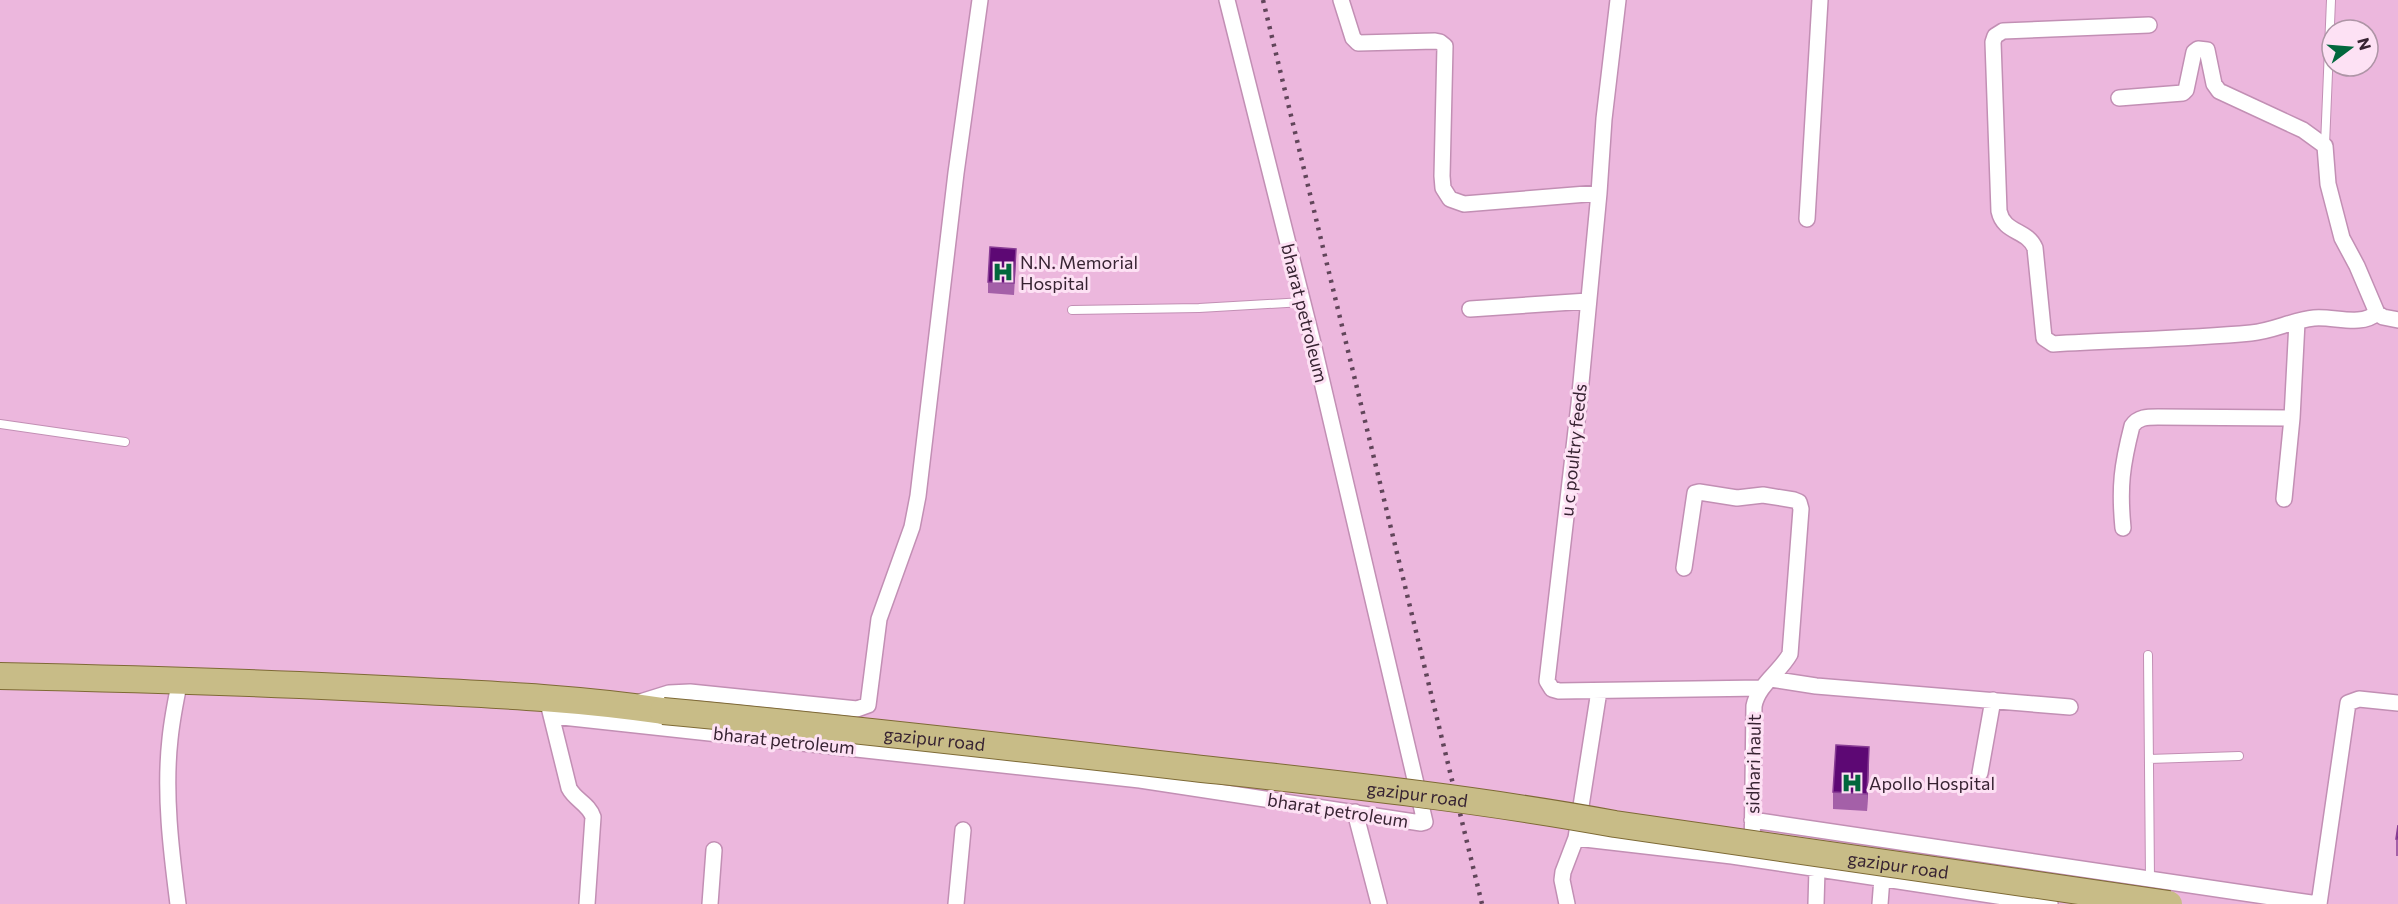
<svg xmlns="http://www.w3.org/2000/svg" width="2398" height="904" viewBox="0 0 2398 904" font-family="Commissioner,sans-serif">
  <style>
    .lines { fill: none; stroke-linecap: round; stroke-linejoin: round }
    .service-casing { stroke: #c28fb4; stroke-width: 10 }
    .minor-casing { stroke: #c28fb4; stroke-width: 18 }
    .primary-casing { stroke: #7e6a35; stroke-width: 28 }
    .service { stroke: #fff; stroke-width: 8 }
    .minor { stroke: #fff; stroke-width: 15 }
    .primary { stroke: #c8bc87; stroke-width: 26 }
    .rail { stroke: #61455a; stroke-width: 4.5; stroke-dasharray: 3 6; stroke-linecap: butt }
    .primary-bridge-casing { stroke: #7e6a35; stroke-width: 28; stroke-linecap: butt }
    .primary-bridge { stroke: #c8bc87; stroke-width: 26 }
    .wall { fill: #a460a8 }
    .shaded-wall { fill: #883c94 }
    .building { fill: #5d0874; stroke: #883c94; stroke-width: 1.5 }
    .labels { text-anchor: middle; dominant-baseline: central; stroke-width: 6; stroke-linejoin: round; paint-order: stroke }
    .poi-label { font-size: 18px; fill: #372332; stroke: #fde1f4; text-anchor: start }
    .street-label { font-size: 18px; fill: #372332; stroke: #fde1f4 }
  </style>
  <rect width="100%" height="100%" fill="#ecb7dd"/>
  <g class="lines">
    <defs>
      <path id="service" d="M2325,145L2331,0
        M1072,310L1199,308L1303,302
        M0,424L125,442
        M2148,655L2150,879
        M2149,759L2239,756"/>
      <path id="minor" d="M1341,0L1353,38L1358,43L1435,41L1440,42L1445,46L1442,176L1443,188L1450,199L1464,204L1599,193
        M1618,0L1604,119L1599,193L1579,404L1547,681L1552,689L1559,691L1762,688
        M2149,25L2003,31L1995,36L1993,42L1999,211C2004,234 2027,229 2035,248L2044,338L2053,344C2119,340 2186,339 2251,333C2273,331 2293,320 2314,318C2334,316 2361,327 2377,313
        M2119,98L2183,93L2186,90L2194,52L2198,49L2207,50L2214,84L2219,91L2303,130L2325,146L2328,184L2342,238L2357,266L2377,313L2383,317L2398,320
        M1807,219L1820,0
        M1470,309L1588,301
        M2284,499L2292,418L2297,322
        M2123,528C2119,487 2122,465 2132,426C2138,417 2147,417 2158,417L2292,418
        M1684,568L1695,493L1699,492L1737,498L1763,495L1794,500L1799,502L1801,509L1790,654C1780,672 1758,685 1754,706L1752,859
        M1771,679L1816,686L2070,707
        M637,703L669,693L690,692L857,709L868,705L879,619L912,527L918,496L956,173L980,0
        M549,707L569,788C575,800 589,804 593,817L587,904
        M553,716L1140,780L1421,823L1425,822L1312,339L1227,0
        M1980,773L1993,700
        M1355,812L1379,904
        M1752,820L2318,904
        M1576,838L1732,856L2050,904
        M178,904C171,850 164,793 170,739C172,719 176,699 180,680
        M710,904L714,850
        M956,904L963,830
        M1567,904L1562,880L1563,872L1576,838L1599,691
        M1816,904L1817,869
        M1880,904L1882,878
        M2319,904L2348,703L2359,699L2398,703"/>
      <path id="primary" d="M0,676C141,679 282,683 423,691C503,695 583,699 663,711"/>
    </defs>
    <use href="#service" class="service-casing"/>
    <use href="#minor" class="minor-casing"/>
    <use href="#primary" class="primary-casing"/>
    <use href="#service" class="service"/>
    <use href="#minor" class="minor"/>
    <use href="#primary" class="primary"/>
    <path class="rail" d="M1263,0L1482,904"/>
    <defs>
      <g id="primary-bridge">
        <path id="s1" d="M663,711C837,727 1011,747 1185,767C1329,783 1473,798 1615,824L2169,904"/>
      </g>
    </defs>
    <use href="#primary-bridge" class="primary-bridge-casing"/>
    <use href="#primary-bridge" class="primary-bridge"/>
  </g>
  <path class="wall" d="M1016,261L1014,295L988,293V282Z
    M1869,764L1867,811L1833,809V792Z
    M2398,825V856H2396V839Z"/>
  <path class="shaded-wall" d="M1869,747V764L1867,811V794Z"/>
  <path class="building" d="M990,247L1016,249L1014,283L988,282Z
    M1836,745L1869,747L1867,794L1833,792Z
    M2398,825V839H2396Z"/>
  <defs>
    <symbol id="hospital-bare" viewBox="-9 -9 18 18"><path d="M-5-5h3v3.5h4V-5h3V5h-3V1.5h-4V5h-3Z" fill="#02673d" stroke="#fde1f4" stroke-width="2.5" paint-order="stroke"/></symbol>
  </defs>
  <g fill-rule="evenodd">
    <use href="#hospital-bare" x="988" y="257" width="30" height="30"/>
    <use href="#hospital-bare" x="1837" y="768" width="30" height="30"/>
  </g>
  <g class="labels">
    <g class="poi-label">
      <text x="1020" y="262">N.N. Memorial<tspan x="1020" dy="21">Hospital</tspan></text>
      <text x="1869" y="783">Apollo Hospital</text>
    </g>
    <g class="street-label">
      <text transform="translate(1305 313) rotate(76)">bharat petroleum</text>
      <text transform="translate(1573 450) rotate(-84)">u c poultry feeds</text>
      <text stroke="none"><textPath href="#s1" startOffset="273">gazipur road</textPath></text>
      <text transform="translate(784 740) rotate(6)">bharat petroleum</text>
      <text transform="translate(1753 764) rotate(-89)">sidhari hault</text>
      <text stroke="none"><textPath href="#s1" startOffset="759">gazipur road</textPath></text>
      <text transform="translate(1338 810) rotate(9)">bharat petroleum</text>
      <text stroke="none"><textPath href="#s1" startOffset="1245">gazipur road</textPath></text>
    </g>
  </g>
  <g transform="translate(2350 48) rotate(74)"><circle r="28" fill="#fde1f4" stroke="#ae95a6" stroke-width="1.5"/>
  <path d="M0-4.5L10 22L0 15L-10 22Z" fill="#02673d"/>
  <text y="-9" font-size="16" font-weight="bold" text-anchor="middle" fill="#372332">N</text>
  </g>
</svg>
